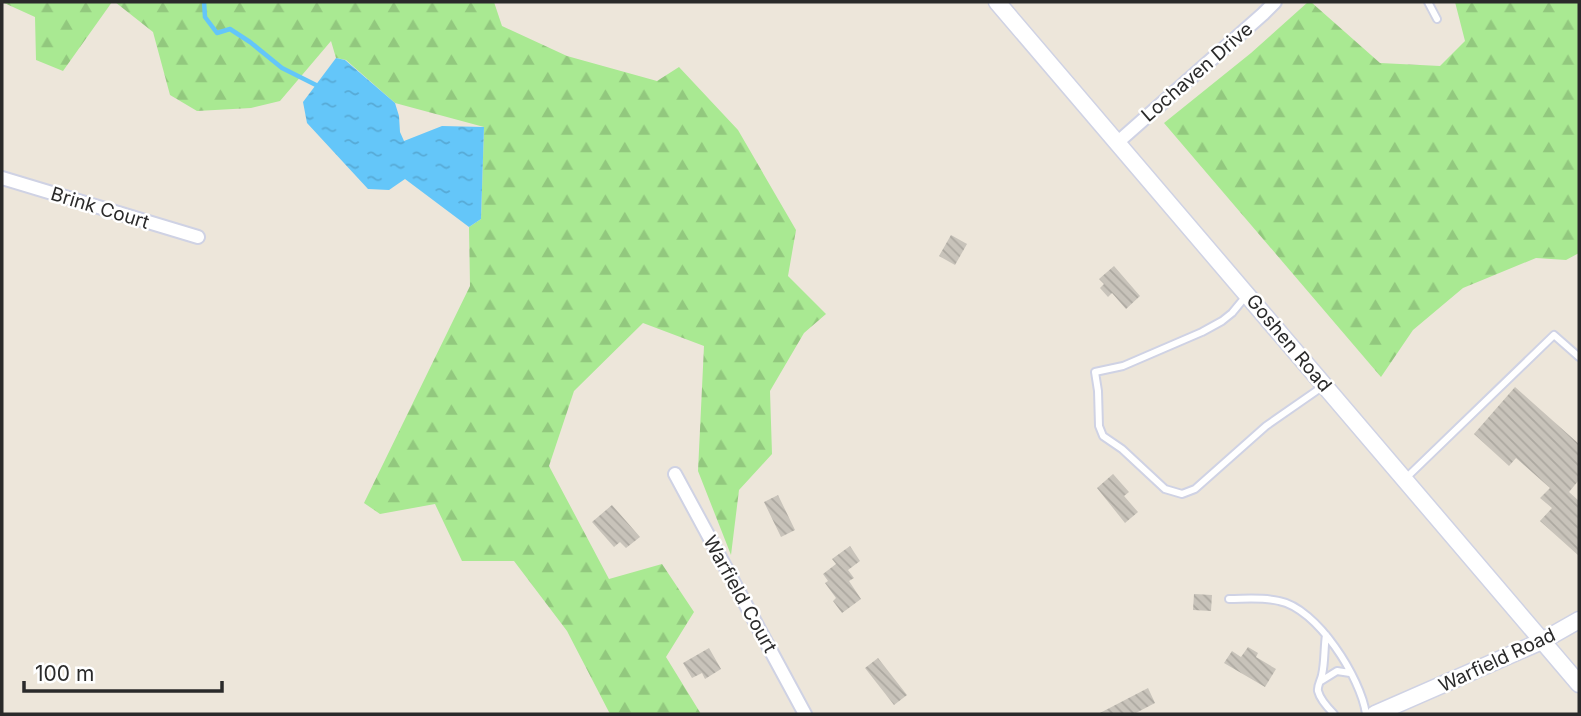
<svg xmlns="http://www.w3.org/2000/svg" width="1581" height="716" viewBox="0 0 1581 716" font-family="Inter,sans-serif">
  <style>
    .forest { fill: url(#forest-firs) }
    .water { fill: url(#water-ripples) }
    .lines { fill: none; stroke-linecap: round; stroke-linejoin: round }
    .stream { stroke: #64c6f9; stroke-width: 4.5 }
    .building { fill: url(#building-back-hatch) }
    .service-casing { stroke: #cfd2e4; stroke-width: 10 }
    .minor-casing { stroke: #cfd2e4; stroke-width: 16 }
    .tertiary-casing { stroke: #cfd2e4; stroke-width: 19 }
    .service { stroke: #fff; stroke-width: 6 }
    .minor { stroke: #fff; stroke-width: 12 }
    .tertiary { stroke: #fff; stroke-width: 16 }
    .labels { text-anchor: middle; dominant-baseline: central; stroke-width: 5; stroke-linejoin: round; paint-order: stroke }
    .street-label { font-size: 19px; fill: #2a2a2a; stroke: #fff }
  </style>
  <defs>
    <pattern id="forest-firs" width="22" height="20" patternUnits="userSpaceOnUse" patternTransform="scale(1.75)"><rect width="22" height="20" fill="#a9e992"/><path d="M5 1l3.5 6h-7zM16 11l3.5 6h-7z" fill="#92c87e"/></pattern>
    <pattern id="water-ripples" width="26" height="14" patternUnits="userSpaceOnUse" patternTransform="scale(1.75)"><rect width="26" height="14" fill="#64c6f9"/><path d="M2 4q2-2 4 0t4 0M15 11q2-2 4 0t4 0" fill="none" stroke="#57aad6"/></pattern>
    <pattern id="building-back-hatch" width="6" height="6" patternUnits="userSpaceOnUse" patternTransform="scale(1.75)"><rect width="6" height="6" fill="#c8c3ba"/><path d="M-1 5l2 2M0 0l6 6M5-1l2 2" fill="none" stroke="#aca8a0"/></pattern>
  </defs>
  <rect width="100%" height="100%" fill="#ede6da"/>
  <path class="forest" d="M2,2H112L63,71L36,60L35,17Z
    M115,2H494L502,26L567,56L657,81L679,67L738,130L796,230L788,276L826,314L804,333L770,391L772,454L739,490L731,555L698,471L704,346L643,323L574,391L549,466L609,579L662,564L694,612L666,657L701,714H610L567,631L514,561H462L435,504L380,514L364,503L470,286L469,227L481,219L484,127L395,103L346,60L336,58L331,41L280,101L251,108L197,111L170,95L153,32Z
    M1308,2H1311L1380,63L1440,66L1465,41L1455,2H1579V253L1566,260L1536,258L1463,288L1413,330L1381,377L1164,123L1251,53Z"/>
  <path class="water" d="M336,58L345,60L395,103L399,116L400,132L404,141L442,126L484,127L481,219L469,227L405,179L389,190L368,189L307,123L303,102Z"/>
  <g class="lines">
    <path class="stream" d="M204,2L205,17L217,33L230,29L250,42L282,68L316,85"/>
  </g>
  <path class="building" d="M951,235L967,244L955,265L939,256Z
    M1114,266L1140,296L1126,309L1112,293L1108,297L1100,288L1104,284L1099,279Z
    M1515,387L1579,444V480L1569,492L1579,501V556L1540,521L1552,508L1540,498L1550,488L1516,458L1509,466L1474,434Z
    M1113,474L1129,492L1124,496L1138,512L1125,523L1097,488Z
    M778,495L795,530L781,537L764,502Z
    M612,505L640,537L626,548L620,542L614,547L592,522Z
    M850,546L860,561L848,570L854,578L849,581L861,599L842,613L833,601L836,598L825,583L828,581L823,574L836,564L832,559Z
    M1194,594L1212,595L1211,611L1193,610Z
    M1248,647L1258,653L1256,657L1276,669L1265,687L1224,663L1232,651L1241,657Z
    M709,648L721,669L705,679L702,673L692,678L683,663Z
    M878,658L907,695L894,705L865,668Z
    M1148,688L1155,703L1134,714H1098Z"/>
  <g class="lines">
    <defs>
      <path id="service" d="M1428,2L1437,19
        M1246,296L1232,313L1222,321L1202,332L1123,366L1095,372L1098,391L1099,426L1103,436L1122,449L1165,489L1182,494L1195,489L1266,426L1322,387
        M1406,478L1554,335L1579,357
        M1229,599C1245,599 1263,597 1279,601C1317,608 1361,678 1366,714
        M1326,635C1324,648 1325,662 1322,675C1321,680 1317,686 1318,691C1320,699 1329,709 1334,714
        M1321,681L1337,671L1350,673"/>
      <path id="minor" d="M1118,142L1263,14L1275,2
        M2,178L198,237
        M675,474L805,714"/>
      <path id="tertiary" d="M997,2L1579,684
        M1375,714L1542,641L1579,620"/>
    </defs>
    <use href="#service" class="service-casing"/>
    <use href="#minor" class="minor-casing"/>
    <use href="#tertiary" class="tertiary-casing"/>
    <use href="#service" class="service"/>
    <use href="#minor" class="minor"/>
    <use href="#tertiary" class="tertiary"/>
  </g>
  <g class="labels">
    <g class="street-label">
      <text transform="translate(1197 72) rotate(-41)">Lochaven Drive</text>
      <text transform="translate(100 208) rotate(17)">Brink Court</text>
      <text transform="translate(1289 343) rotate(50)">Goshen Road</text>
      <text transform="translate(740 594) rotate(61)">Warfield Court</text>
      <text transform="translate(1497 660) rotate(-25)">Warfield Road</text>
    </g>
  </g>
  <rect width="1581" height="716" fill="none" stroke="#2a2a2a" stroke-width="7"/>
  <path d="M24 681v10h198v-10" fill="none" stroke="#2a2a2a" stroke-width="3.5"/>
  <text x="35" y="681" font-size="21" fill="#2a2a2a" stroke="#ffffff" stroke-width="5" paint-order="stroke">100 m</text>
</svg>
